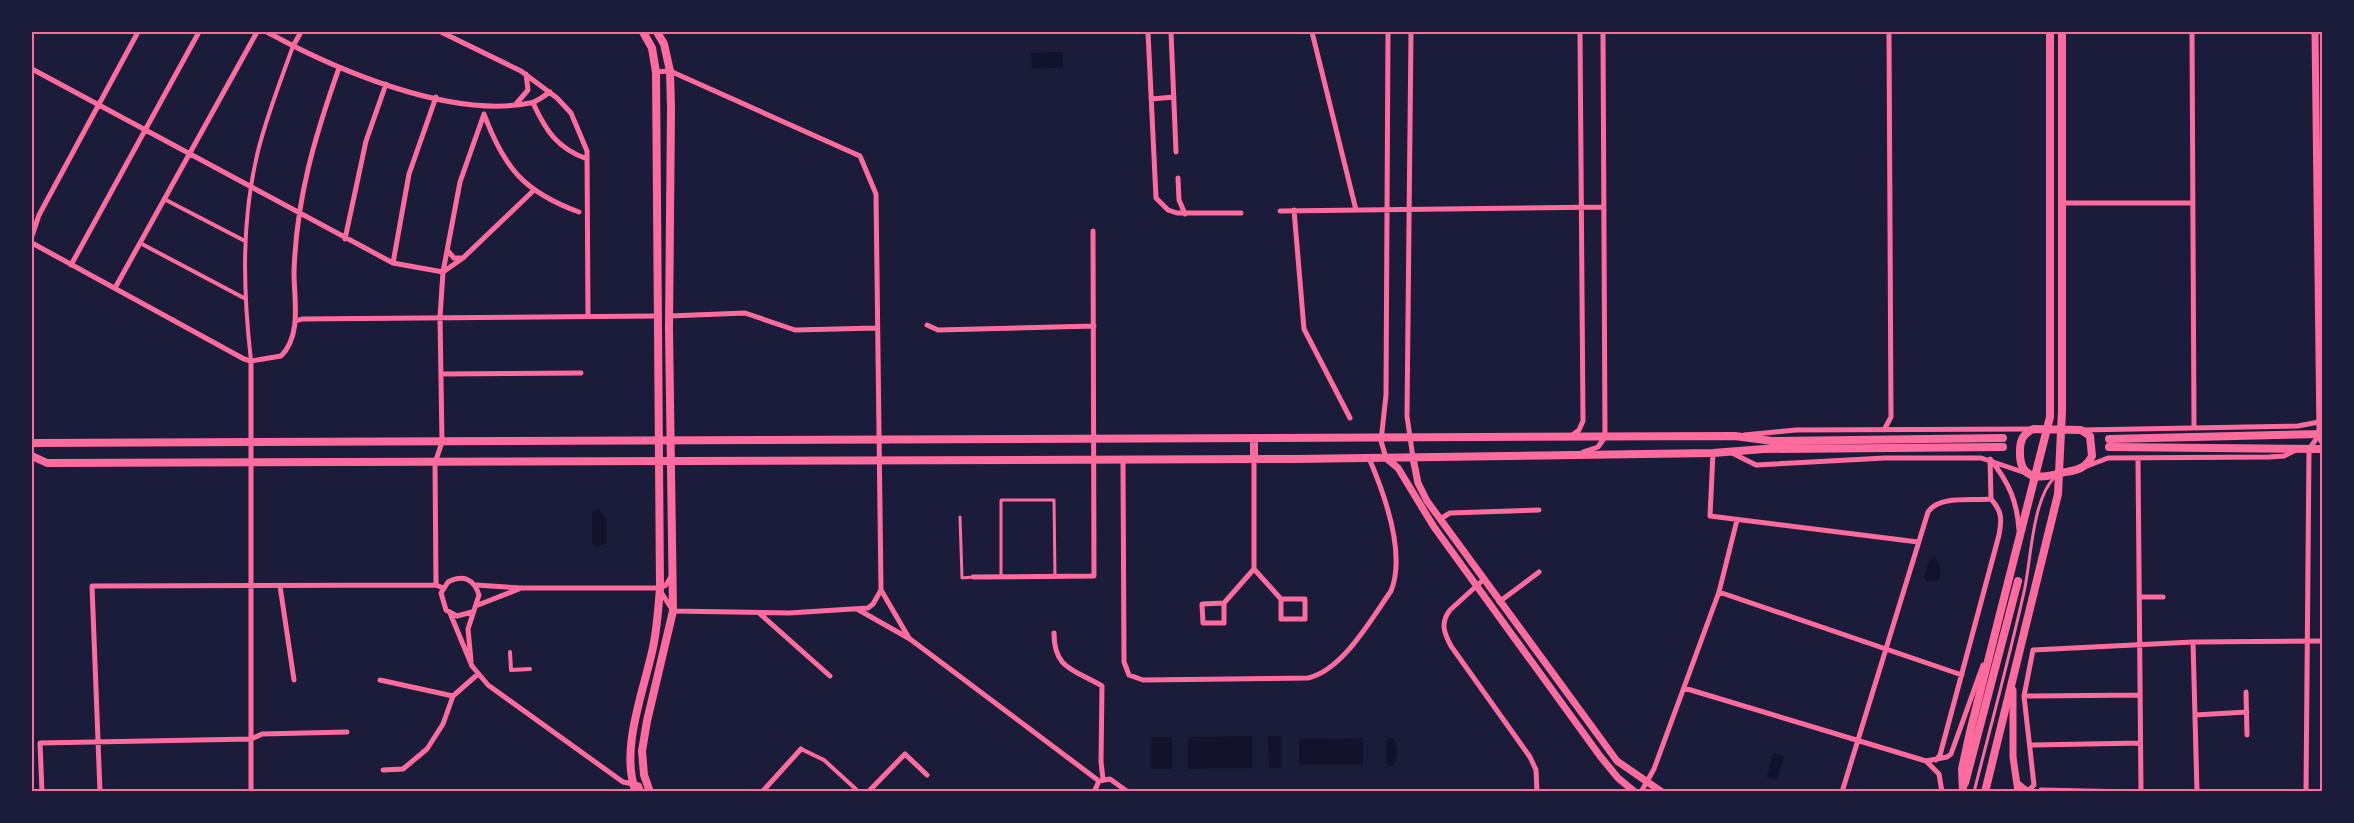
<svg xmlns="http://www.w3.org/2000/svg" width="2354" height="823" viewBox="0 0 2354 823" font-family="'Open Sans',sans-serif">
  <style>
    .water { fill: #12122b }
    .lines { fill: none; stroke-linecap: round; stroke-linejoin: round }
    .service { stroke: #ff6b9d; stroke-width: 3 }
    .pedestrian { stroke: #ff6b9d; stroke-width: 4 }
    .minor { stroke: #ff6b9d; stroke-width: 5 }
    .tertiary { stroke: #ff6b9d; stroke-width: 7 }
    .secondary { stroke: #ff6b9d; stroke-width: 8 }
    .primary { stroke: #ff6b9d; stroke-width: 8 }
    .neatline { fill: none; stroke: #ff6b9d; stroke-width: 2 }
  </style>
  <rect width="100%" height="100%" fill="#1b1b3a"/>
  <path class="water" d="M1062,52L1063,67L1032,69L1031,53Z
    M599,509L607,521V543L596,547L592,544V513Z
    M1935,557L1940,565V579L1934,582L1926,581L1924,577L1929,561Z
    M1252,736V768L1188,769V737Z
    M1268,736H1281V768H1269Z
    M1151,737H1172V769H1151Z
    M1394,737L1397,752L1394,767L1386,764V740Z
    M1363,738V765H1299V739Z
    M1773,753L1784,756L1777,780L1767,777Z"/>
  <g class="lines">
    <path class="service" d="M960,517L962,578L973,577
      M1001,577V500H1054L1055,576
      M1974,792C1991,725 2009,659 2024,592C2031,562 2032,500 2054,478"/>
    <path class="pedestrian" d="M164,199L245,241
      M140,243L244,298
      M251,361C243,290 241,220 258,151C267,115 281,80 293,46
      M510,652L511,670L530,669
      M801,749L824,760L859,792"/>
    <path class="minor" d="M267,32C336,70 451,119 530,103C537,102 544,96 550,92
      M441,32L521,71L557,98L571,113L587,151L588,316
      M1148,32L1156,198L1168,210L1177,213H1241
      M1171,32L1176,152
      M1312,32L1356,210
      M1411,32L1407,416L1413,458
      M2192,32L2194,426
      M293,46L301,32
      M32,69L393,263L443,272
      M656,72L670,71L860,156L876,194L881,590L873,604L868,608L789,613L673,611L661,592
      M1151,99L1174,97
      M533,103C546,131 557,148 587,159
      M516,104L528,90L526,74
      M484,114C504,168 524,192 579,212
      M1178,178L1179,200L1185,214
      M2063,203H2192
      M1294,210L1304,329L1350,418
      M1280,211L1604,207
      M32,236L39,215L138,32
      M345,239L366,141L386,84
      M32,243L244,359L251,361L281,356C302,335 294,299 294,273C296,199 315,136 339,68
      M448,251L454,258H463
      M393,263L409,174L436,97
      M71,265L199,32
      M443,272L463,258L533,191
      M115,288L257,32
      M669,316L745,313L795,330L876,328
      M296,321L302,319L656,316
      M927,325L938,330L1094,326
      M251,361V792
      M441,374L581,373
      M1884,430L1891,417L1889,32
      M2081,430L2298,426L2319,422
      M1744,435L1796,430L2031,429
      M1571,436L1579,430L1583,421L1580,32
      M1583,452L1598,447L1605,437L1603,32
      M1713,453L1710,516L1918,542
      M1732,453L1756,465L1885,458H1981L2023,472
      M1386,458L1381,441L1386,395L1388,32
      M1123,460L1124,662L1129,675L1143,680L1308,678C1343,670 1371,619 1391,591C1406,554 1384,493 1369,458
      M1991,460C2009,483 2017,501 2019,530
      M2138,460L2141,792
      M2087,466L2108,458L2269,457L2284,456L2294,451
      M1440,519L1450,513L1539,510
      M1254,569L1281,599V619H1305V599H1281
      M973,577L1094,576L1093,231
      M1483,580L1450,610C1440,623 1444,633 1451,646L1530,757L1536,770L1537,792
      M436,585L435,463L442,442L440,317L443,272L460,182L484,114
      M476,585L520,588H660L666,585L672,575
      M280,586L294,680
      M881,590L909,638
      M1719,592L1962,675
      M2140,597H2163
      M1499,602L1539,572
      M1224,603L1202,604L1203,623H1224V603L1254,569V459
      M478,605L519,589
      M857,609L910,639L1099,781
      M450,613L472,666L488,685L623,782L639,785L642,792
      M759,613L830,676
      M1054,633C1054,669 1073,669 1102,686L1101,762L1103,779
      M2193,642L2197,792
      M471,661L468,629L479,595C474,579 463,574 448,582L441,593L446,610L457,616L472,612
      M380,680L453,696
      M1684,688L1926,761L1939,774L1942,792
      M2246,692L2247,735
      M2028,696L2140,695
      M2195,715L2247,712
      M2033,745L2140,743
      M1936,760L1940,755L1999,535C2002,519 2002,511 1991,499L1990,459
      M1926,761L1947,757L1951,754L1983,665
      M383,770L403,769L427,749L443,724L453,696L478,674
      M2017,782L2028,791L2034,785L2024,696L2033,650L2193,642L2322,641
      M2041,790L2134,792
      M42,792L40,743L251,739L262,734L347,732
      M100,792L92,586L436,585L443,588
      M762,792L801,749
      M868,792L905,754L927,775
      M1094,792L1099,781L1110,779L1128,792
      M1641,792L1654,769L1719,592L1737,520
      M1842,792L1928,512C1939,495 1973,501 1991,499
      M2306,792L2309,449L2320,434"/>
    <path class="tertiary" d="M2315,32L2320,434L2322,441
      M1386,458L1398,468L1434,527L1600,756L1618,778L1635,792
      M1413,458L1418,483L1427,501L1617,761L1662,792
      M2013,690V757L2018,792"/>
    <path class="secondary" d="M636,792C620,753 642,695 651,656C657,634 658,611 660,588L656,72L652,48L643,32
      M650,792L644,775L642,751L647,721L673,611L669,329L671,108L670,71L664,44L657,32"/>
    <path class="primary" d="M2033,429L2081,430L2090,436L2092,456C2084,472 2072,470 2057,474C2035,480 2019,477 2020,451C2020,440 2023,434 2033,429Z
      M2109,439L2322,434
      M32,443L1735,436L1772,441L2003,438
      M2109,447L2322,449
      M32,456L47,463L1295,459L1713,453L1764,449L2003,447
      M1254,459V438
      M1965,783L2018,581
      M1963,791L1962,769L1970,732L2050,417V32
      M1985,792L2058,494L2062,411V32"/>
  </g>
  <rect width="2354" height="823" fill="none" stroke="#1b1b3a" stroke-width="66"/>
  <rect x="33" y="33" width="2288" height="757" class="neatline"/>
</svg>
